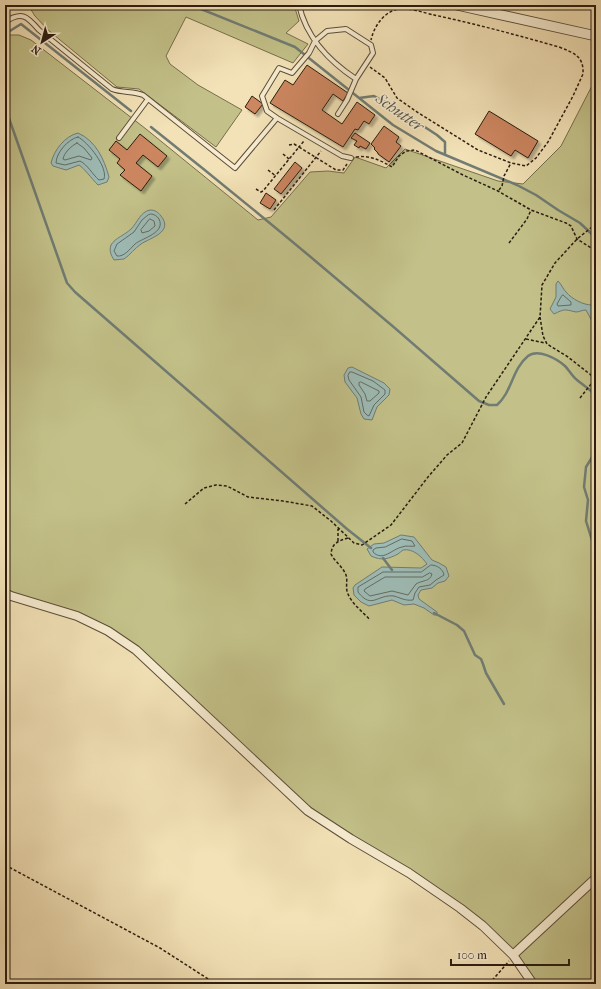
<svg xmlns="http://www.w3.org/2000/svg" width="601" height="989" viewBox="0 0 601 989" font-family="'IM FELL French Canon',serif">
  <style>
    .green { fill: #c3c189; stroke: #766e4c }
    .water { fill: #9ebcb6; stroke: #707c74 }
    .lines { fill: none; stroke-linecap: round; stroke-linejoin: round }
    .shore { stroke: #646c63; stroke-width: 1 }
    .stream { stroke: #707c74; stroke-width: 2.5 }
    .building { fill: #cc8660; stroke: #2a1c10; filter: url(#shadow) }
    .service-casing { stroke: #5c4e3a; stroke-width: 6 }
    .minor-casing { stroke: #5c4e3a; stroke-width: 10 }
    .tertiary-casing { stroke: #5c4e3a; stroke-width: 11 }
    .path { stroke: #2a1c10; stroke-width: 1.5; stroke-dasharray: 3 2; stroke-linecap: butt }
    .service { stroke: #f7ecd0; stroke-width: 4 }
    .minor { stroke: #f7ecd0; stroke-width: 8 }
    .tertiary { stroke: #f7ecd0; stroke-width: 9 }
    .labels { text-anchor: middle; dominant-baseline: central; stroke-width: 3; stroke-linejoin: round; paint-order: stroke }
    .water-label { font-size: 16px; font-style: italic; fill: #53544a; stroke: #f7ecd0 }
  </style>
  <defs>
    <filter id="shadow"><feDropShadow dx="3" dy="3" stdDeviation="1" flood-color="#0004"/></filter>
  </defs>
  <rect width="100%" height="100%" fill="#f3e2b7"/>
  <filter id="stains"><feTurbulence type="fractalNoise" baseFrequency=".005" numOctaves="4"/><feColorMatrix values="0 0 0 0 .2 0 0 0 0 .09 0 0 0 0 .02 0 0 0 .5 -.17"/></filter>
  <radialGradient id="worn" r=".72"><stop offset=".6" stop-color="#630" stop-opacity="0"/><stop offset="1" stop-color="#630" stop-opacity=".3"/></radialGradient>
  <path class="green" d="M28,5H294L299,21L286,33L308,44L293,63L186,17L166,56L170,64L198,85L242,110L216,147L139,89L117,87L48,30L35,16Z
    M6,35H19L31,40L146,129L258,220L271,217L310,172L328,171L344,173L355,157L386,168L405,149L498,181L523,184L561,146L596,78V984H537L504,942L333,824L289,791L136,645L5,589V36Z"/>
  <path class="water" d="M78,133C96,141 104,159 109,177L107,182L98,185C92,179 84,168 79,165L66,170L53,166L51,163C54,150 65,136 78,133Z
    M150,210C155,210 158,212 161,216C174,232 150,238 141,244C135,248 130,255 124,259L114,260C111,255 109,251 111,245C115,238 125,235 131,229C138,222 140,212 150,210Z
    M558,281C562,285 563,289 566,292C572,299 583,305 592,305L596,302V323L592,321L586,310C582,310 579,312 576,312C563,309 565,309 554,314L550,309L556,297V284Z
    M352,367L384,383L390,389L389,395L377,407L372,420L364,419L361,414L357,398L345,382L344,375L348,368Z
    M401,535L414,537L432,560L439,563L446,567L449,576L445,581L438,583L432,588L421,590L418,595L419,599L437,612V615H434L424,608L414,604L404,605L392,600L369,606L361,602L354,595L353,588L355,585L382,567L421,568L427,564C422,557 413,548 403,550C401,551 400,553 398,554C388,559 382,561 371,556L367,549L374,544L384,543Z"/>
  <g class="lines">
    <path class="shore" d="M78,137C88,142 108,167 104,179L99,180C92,174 88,165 80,161L65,165L56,163C56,153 68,139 78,137Z
      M77,143L84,148L92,158L91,160L79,156L65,160L63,159C64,153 71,146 77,143Z
      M151,214C154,214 157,216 159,219C166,233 142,238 135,244C130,249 124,257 117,256L114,251L117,244L134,232L142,220L148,215Z
      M150,219L154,221L155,226L149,231L142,233L141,230Z
      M563,295L571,302V305L558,306L557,304L561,297Z
      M350,372H352L373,381L385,390V394L374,405L369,416L367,415L364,412L361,397L349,380L348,376Z
      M361,382L379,391V393L370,401H367L365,394L359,385V383Z
      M402,539L412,541L415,546C411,547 406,545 402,547C392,549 383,562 373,552V550L376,548L385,547Z
      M431,565C437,565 443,569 444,575L436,580L430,585L419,587L415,593L413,600C405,601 401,598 394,596C377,594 372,610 358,592V587L383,572H421Z
      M430,573L432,574C430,582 422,580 416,584L408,595L392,591L370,596L364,591L365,589L385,577H422Z"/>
    <path class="stream" d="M191,5L295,47L393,125L436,151L517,185L536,195L558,210L580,223L596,238
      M5,34L21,24L131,111
      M359,98L374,96L391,105L437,135L445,142V155
      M5,107L67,283L75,292L347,529L371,548
      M151,127C263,216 372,307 479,401L489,405H497C512,392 512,369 528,356C538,348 557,359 565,366C569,370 572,376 577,380C583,385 591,390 596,396
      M596,451L586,467L584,487L588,500L586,521L596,553
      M383,558L392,570
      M434,613L457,625L464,631L475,655L481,659L483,664L486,673L504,704"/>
  </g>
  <path class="building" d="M307,65L348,93L343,101L333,94L322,110L342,124L357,102L375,115L369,124L364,121L358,130L355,129L343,147L270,103L285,80L293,85Z
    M252,96L263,104L255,114L245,107Z
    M489,111L538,141L528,158L515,150L511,156L475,134Z
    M384,126L399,137L396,142L401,146L389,162L378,154V153L374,149L375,148L371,144Z
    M355,133L370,143L366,149L360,146L359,148L354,145L357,141L351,138Z
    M140,134L167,156L158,167L143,155L136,163L152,176L141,191L120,175L125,170L117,163L120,159L109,150L116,141L127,150Z
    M295,162L302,168L281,194L274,189Z
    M266,193L276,200L270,209L260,203Z"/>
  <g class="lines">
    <defs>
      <path id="service" d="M299,5C306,37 330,62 356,79
        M5,22C22,11 27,16 39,30L112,89C122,93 133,91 143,95L235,168L277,118L342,156L351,158
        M277,118L267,111L262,96L279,68L292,73L309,53L315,41L327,31L346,29L371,45L373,53L356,79L347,100L338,114
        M119,138L148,99"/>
      <path id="minor" d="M5,593L11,596L77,616L108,631L136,650L308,811L351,839L409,873L460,908L483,926L513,955L533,984
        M513,955L596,878"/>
      <path id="tertiary" d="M457,5L596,36"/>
    </defs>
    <use href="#service" class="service-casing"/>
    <use href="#minor" class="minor-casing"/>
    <use href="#tertiary" class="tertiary-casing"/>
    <path class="path" d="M370,67L385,78L397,98L417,112L478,150L511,163L526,166L536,158L548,142L573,96L583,74C584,56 574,53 559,47C517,35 476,24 434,15C425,13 407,7 398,9C384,12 374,26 371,40
      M289,145L294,144L299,147L304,141
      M283,154L289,159
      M356,157C369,155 380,160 392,167L399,156L406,151L415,150L463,175L498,191L531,210L566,223L571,226L577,239L596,251
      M268,170L276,176
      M256,189L261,192L263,191L299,147L336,170H343L347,164
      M499,190L502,186L504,176L511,163
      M274,210L321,151
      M509,243L527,219L531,210
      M540,317L543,336L547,344L568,357L596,379
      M526,339L545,343
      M580,398L595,379
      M185,504L204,488L216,485L227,486L248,497L283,501L312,506L331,521L354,543L362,545L391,525L428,477L447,455L462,443L486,397L540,317L542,285L555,263L577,239L592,227
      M348,538C338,541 332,543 331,554C335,562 343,567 346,575C348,581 345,588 348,594C352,604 363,612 370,620
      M338,541V529
      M5,865L160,948L216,984
      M489,984L509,961"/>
    <use href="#service" class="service"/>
    <use href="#minor" class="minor"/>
    <use href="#tertiary" class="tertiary"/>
  </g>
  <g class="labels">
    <g class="water-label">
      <text transform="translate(400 112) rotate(35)">Schutter</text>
    </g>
  </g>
  <rect width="601" height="989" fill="none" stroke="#f3e2b7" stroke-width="20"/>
  <rect x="6" y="6" width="589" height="977" fill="none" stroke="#2a1c10" stroke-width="2"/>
  <rect x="10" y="10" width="581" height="969" fill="none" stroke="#2a1c10"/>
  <g transform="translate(42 42) rotate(216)" stroke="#f7ecd0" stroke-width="3" paint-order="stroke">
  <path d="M0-3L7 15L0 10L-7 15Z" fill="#2a1c10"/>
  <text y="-6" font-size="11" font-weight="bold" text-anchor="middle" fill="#2a1c10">N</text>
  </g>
  <path d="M451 959v6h118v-6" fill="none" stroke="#2a1c10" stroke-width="2"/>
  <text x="457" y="959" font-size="12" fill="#2a1c10" stroke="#f7ecd0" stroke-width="3" paint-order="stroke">100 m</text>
  <rect width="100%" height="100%" filter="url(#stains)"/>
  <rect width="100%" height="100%" fill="url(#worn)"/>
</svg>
